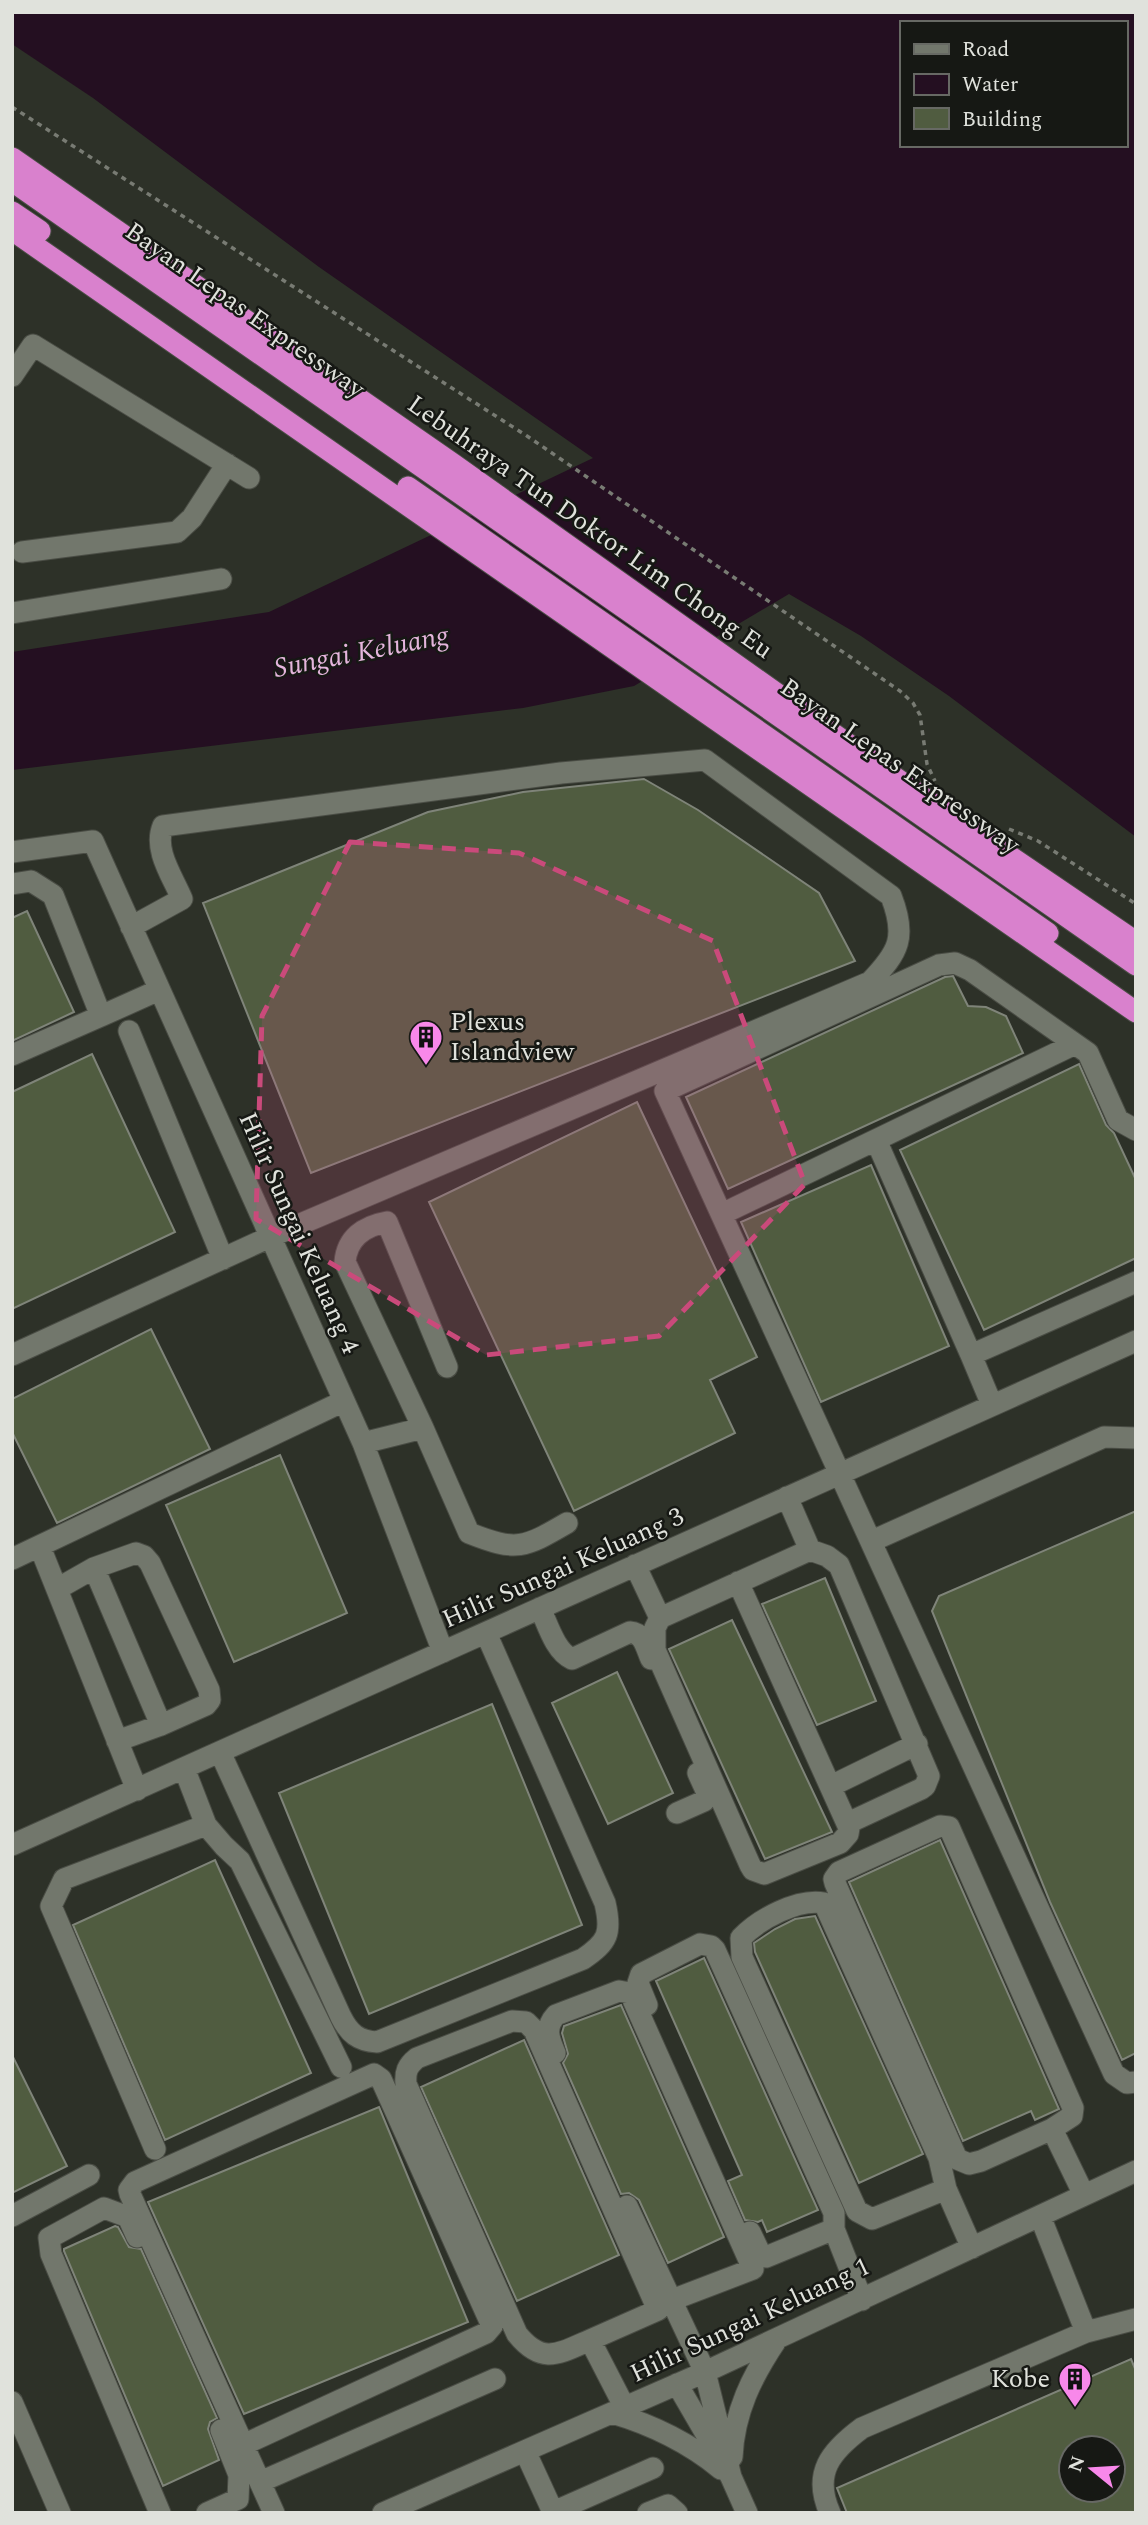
<svg xmlns="http://www.w3.org/2000/svg" width="1148" height="2525" viewBox="0 0 1148 2525" font-family="Spectral,serif">
  <style>
    .water { fill: #240f21; fill-rule: evenodd }
    .building { fill: #505c40; stroke: #7f8479; stroke-width: 2; fill-rule: evenodd }
    .lines { fill: none; stroke-linecap: round; stroke-linejoin: round }
    .minor-casing { stroke: #4a4d45; stroke-width: 23 }
    .highway-casing { stroke: #4a4d45; stroke-width: 23 }
    .path { stroke: #787b73; stroke-width: 3.5; stroke-dasharray: 5 5; stroke-linecap: butt }
    .minor { stroke: #72776c; stroke-width: 21 }
    .highway { stroke: #d981cd; stroke-width: 21 }
    .marked { fill: #ca4a7b; fill-opacity: 0.2; stroke: #ca4a7b; stroke-width: 5; stroke-dasharray: 14 9; stroke-linejoin: round }
    .labels { text-anchor: middle; dominant-baseline: central; stroke-width: 5; stroke-linejoin: round; paint-order: stroke }
    .street-label { font-size: 26px; fill: #e0e2dc; stroke: #161814 }
    .poi-label { font-size: 26px; fill: #e0e2dc; stroke: #161814; text-anchor: start }
    .water-label { font-size: 28px; font-style: italic; fill: #e4b5dc; stroke: #161814 }
  </style>
  <rect width="100%" height="100%" fill="#2d3128"/>
  <path class="water" d="M12,12H1136V837L949,696L861,636L789,594L634,686L523,708L12,770V652L269,612L593,458L319,267L93,98L12,44ZM901,23H1125V145H901Z"/>
  <path class="building" d="M644,779L698,810L819,893L855,961L311,1173L203,903L428,812L523,792Z
    M27,911L74,1012L12,1041V918Z
    M953,976L968,1006L986,1007L1006,1016L1023,1053L728,1189L686,1097L945,977Z
    M92,1054L175,1232L12,1309V1092Z
    M1079,1064L1106,1125L1114,1133L1136,1180V1258L984,1330L900,1150Z
    M637,1102L757,1357L710,1380L735,1433L574,1511L429,1202Z
    M871,1165L949,1346L821,1402L741,1222Z
    M151,1329L210,1449L57,1523L12,1432V1399Z
    M280,1455L347,1613L234,1662L166,1505Z
    M1136,1511V2053L1122,2060L1050,1902L932,1611L939,1596Z
    M825,1578L876,1701L817,1725L762,1604Z
    M732,1620L832,1832L765,1859L669,1649Z
    M617,1672L673,1793L608,1824L552,1703Z
    M492,1704L582,1925L369,2014L279,1793Z
    M940,1840L1059,2109L1035,2120L1031,2111L963,2141L849,1882Z
    M215,1860L311,2073L165,2140L73,1925Z
    M815,1916L923,2154L859,2183L755,1952L754,1943L775,1929L795,1919Z
    M704,1958L818,2210L767,2232L762,2220L758,2222L745,2220L728,2181L742,2175L656,1981Z
    M621,2005L724,2237L668,2263L639,2200L629,2193L621,2194L563,2063L568,2054L562,2033L564,2026Z
    M524,2040L619,2255L517,2301L421,2087Z
    M12,2055L67,2166L12,2193Z
    M379,2107L468,2322L244,2414L148,2202Z
    M115,2226L118,2227L129,2247L141,2249L217,2418L210,2422L208,2429L219,2460L163,2486L64,2251V2249Z
    M1131,2359L1136,2371V2513H847L837,2488ZM1071,2448H1113V2490H1071Z"/>
  <g class="lines">
    <defs>
      <path id="minor" d="M12,376L33,345L249,478
        M22,552L177,532L192,518L227,464
        M12,613L221,579
        M12,852L93,841L363,1443L443,1652
        M12,884L31,881L53,895L101,1016L12,1055
        M101,1016L159,990
        M129,1031L223,1259
        M1136,1130L1118,1120L1088,1053L970,970L955,963L939,965L665,1091L1114,2074L1127,2083L1136,2082
        M876,1140L971,1355
        M722,1214L1075,1044
        M12,1355L270,1237L870,982C899,952 907,937 891,896L705,760L561,773L163,826C153,850 173,877 182,899L131,927
        M992,1405L971,1355L1136,1282
        M423,1428L345,1262C347,1238 364,1226 387,1222L447,1367
        M363,1443L423,1428L469,1533C517,1552 524,1548 567,1523
        M872,1541L1104,1437L1136,1438
        M40,1547L137,1790
        M810,1550L827,1556L839,1565L929,1776L925,1786L921,1789L848,1823
        M12,1559L344,1401
        M635,1565L660,1618L655,1628V1650L750,1865L753,1870L764,1874L840,1843L848,1834L849,1828L738,1582
        M94,1568L161,1725
        M57,1589L94,1568L136,1553L144,1556L150,1563L209,1690L210,1700L206,1705L161,1725L117,1741
        M540,1608C548,1625 555,1651 572,1659L630,1632C644,1633 646,1648 651,1659
        M660,1618L810,1550L787,1497
        M220,1752L341,2017C349,2033 358,2041 377,2042L583,1959C608,1942 612,1933 605,1903L486,1633
        M831,1786L917,1744
        M677,1813L704,1801L708,1795L698,1773
        M206,1825L224,1846L240,1861L341,2067
        M12,1845L1136,1341
        M647,2005L638,1983L641,1974L700,1944L711,1946L715,1950L834,2213V2229
        M555,2053C549,2039 544,2028 556,2015L619,1991L630,1993L753,2269L672,2300
        M1052,2129L1072,2116L1073,2108L949,1827L940,1826L839,1872L834,1879L835,1883L957,2159L969,2164L981,2161L1052,2129L1084,2195
        M155,2149L51,1906L64,1879L206,1825L184,1768
        M946,2189L939,2158L824,1903C798,1898 759,1919 741,1938L742,1957L857,2211L872,2219L946,2189L972,2248
        M627,2206L705,2372L731,2477
        M12,2216L89,2175
        M1040,2216L1086,2332
        M750,2232L759,2251L766,2257L834,2229L862,2300
        M137,2237L128,2217L104,2208L49,2238L51,2254L160,2513
        M590,2340L658,2310L534,2030L526,2022L512,2021L417,2058C407,2066 405,2072 406,2084L517,2334C542,2365 558,2354 590,2340L625,2408
        M677,2384L731,2477L747,2513
        M12,2402L60,2513
        M612,2413C653,2425 688,2442 721,2469
        M243,2445L486,2333L492,2326L381,2079L374,2074L135,2182L129,2190L130,2194L274,2513
        M525,2451L553,2512
        M732,2457C734,2412 752,2376 777,2339
        M260,2482L495,2379
        M207,2513L238,2499L239,2475L221,2430
        M383,2513L705,2372L1136,2171
        M551,2513L653,2468
        M648,2513L668,2505L677,2513
        M830,2513C812,2473 831,2451 862,2428L1086,2332L1136,2319"/>
      <path id="highway" d="M12,158L453,464L924,798L1136,942
        M12,181L1136,965
        M12,212L40,231
        M12,230L1136,1012
        M408,487L1048,933"/>
    </defs>
    <use href="#minor" class="minor-casing"/>
    <use href="#highway" class="highway-casing"/>
    <path class="path" d="M12,107L527,436L900,691L913,703L920,715L927,764L935,781
      M1009,829L1038,841L1136,904"/>
    <use href="#minor" class="minor"/>
    <use href="#highway" class="highway"/>
  </g>
  <path class="marked" d="M350,842L519,853L713,941L805,1184L659,1336L486,1355L256,1219L262,1016Z"/>
  <defs>
    <symbol id="building-pin" viewBox="-11 -11 22 30"><path d="M0 17L-7.5 6A9.5 9.5 0 1 1 7.5 6Z" fill="#f888ea" stroke="#161814"/><path d="M-4-6H4V6H1V3H-1V6H-4ZM-2.5-4.3h1.7v1.8h-1.7ZM.8-4.3h1.7v1.8H.8ZM-2.5-1h1.7V.8h-1.7ZM.8-1h1.7V.8H.8Z" fill="#111"/></symbol>
  </defs>
  <g fill-rule="evenodd">
    <use href="#building-pin" x="407" y="1018" width="38" height="52"/>
    <use href="#building-pin" x="1056" y="2360" width="38" height="52"/>
  </g>
  <g class="labels">
    <g class="street-label">
      <text transform="translate(245 310) rotate(35)">Bayan Lepas Expressway</text>
      <text transform="translate(590 527) rotate(35)">Lebuhraya Tun Doktor Lim Chong Eu</text>
      <text transform="translate(900 766) rotate(35)">Bayan Lepas Expressway</text>
      <text transform="translate(299 1233) rotate(66)">Hilir Sungai Keluang 4</text>
      <text transform="translate(563 1568) rotate(-24)">Hilir Sungai Keluang 3</text>
      <text transform="translate(750 2320) rotate(-25)">Hilir Sungai Keluang 1</text>
    </g>
    <g class="poi-label">
      <text x="450" y="1022">Plexus<tspan x="450" dy="30">Islandview</tspan></text>
      <text x="1050" y="2379" text-anchor="end">Kobe</text>
    </g>
    <g class="water-label">
      <text transform="translate(361 652) rotate(-11)">Sungai Keluang</text>
    </g>
  </g>
  <rect width="1148" height="2525" fill="none" stroke="#e0e2dc" stroke-width="28"/>
  <rect x="900" y="21" width="228" height="126" fill="#161814" stroke="#676964" stroke-width="2"/>
  <rect x="914" y="44" width="35" height="10" fill="#72776c" stroke="#676964" stroke-width="2"/>
  <text x="962" y="56" font-size="21" fill="#e0e2dc">Road</text>
  <rect x="914" y="74" width="35" height="21" fill="#240f21" stroke="#676964" stroke-width="2"/>
  <text x="962" y="91" font-size="21" fill="#e0e2dc">Water</text>
  <rect x="914" y="108" width="35" height="21" fill="#505c40" stroke="#676964" stroke-width="2"/>
  <text x="962" y="126" font-size="21" fill="#e0e2dc">Building</text>
  <g transform="translate(1092 2469) rotate(288)"><circle r="33" fill="#161814" stroke="#676964" stroke-width="2"/>
  <path d="M0-5L12 26L0 18L-12 26Z" fill="#f888ea"/>
  <text y="-10" font-size="19" font-weight="bold" text-anchor="middle" fill="#e0e2dc">N</text>
  </g>
</svg>
